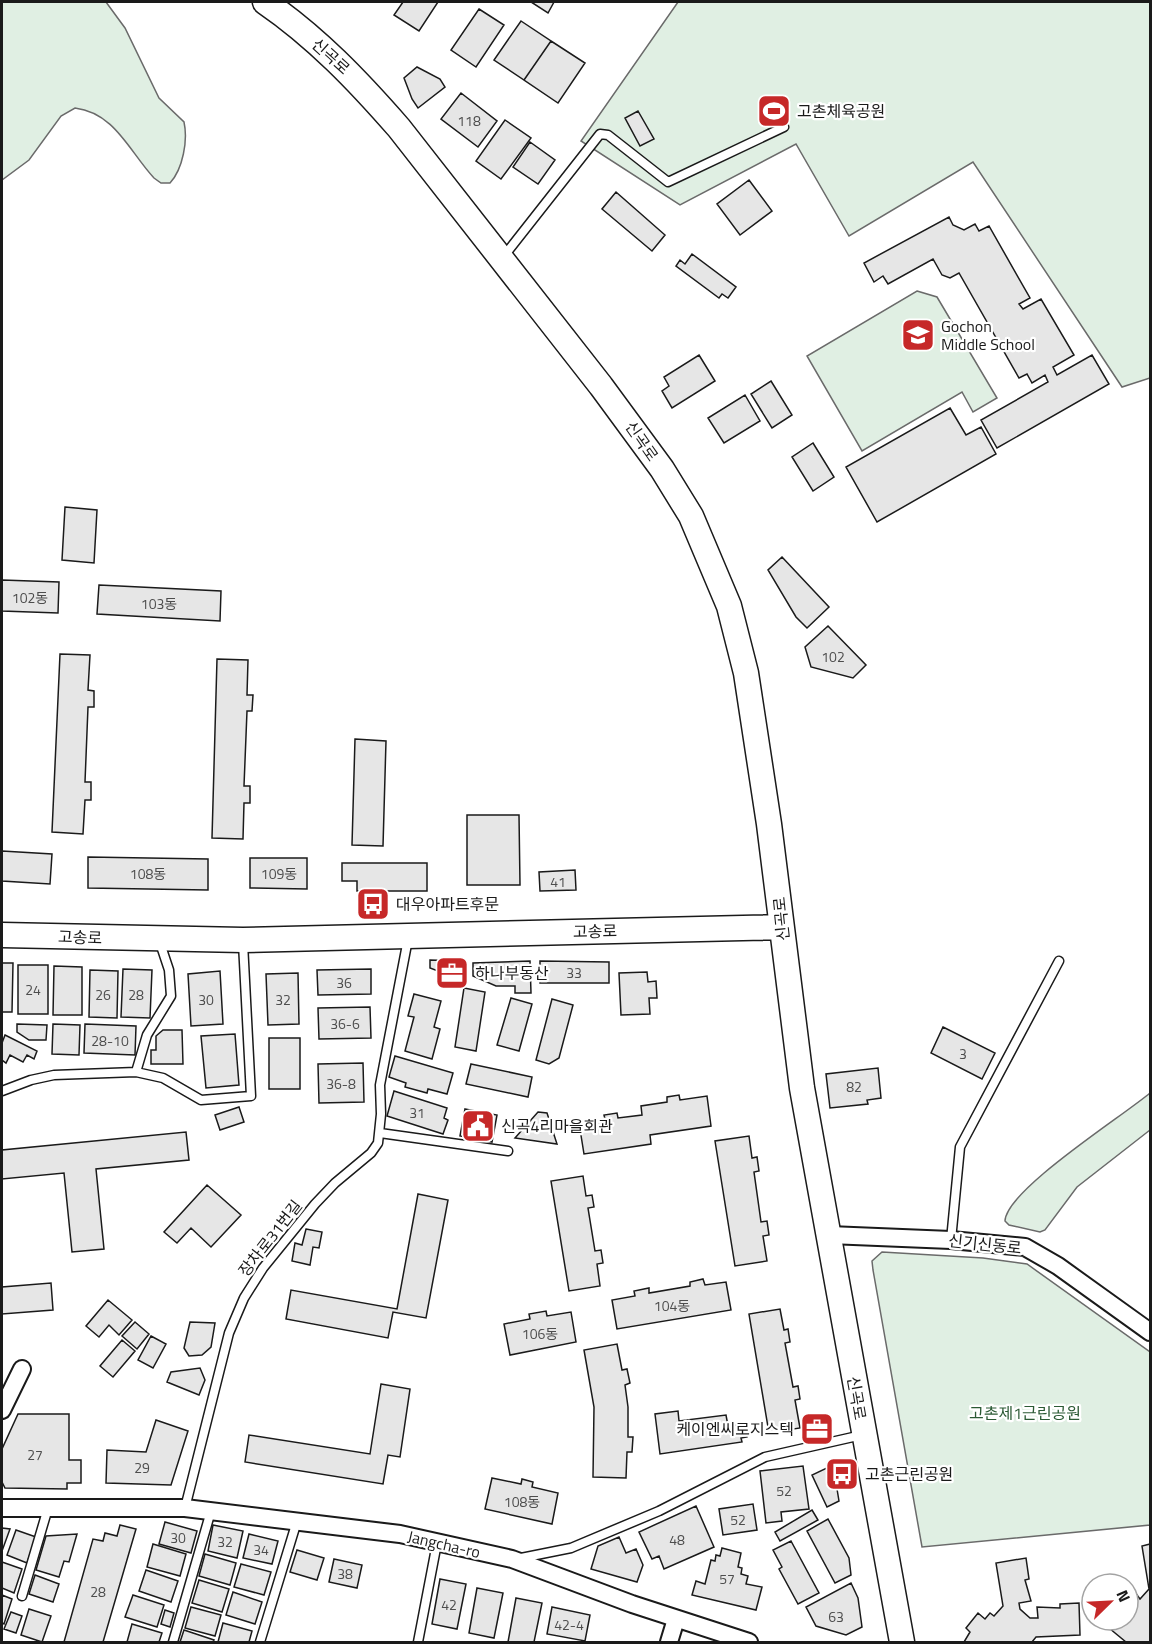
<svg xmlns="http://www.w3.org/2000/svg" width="1152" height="1644" viewBox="0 0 1152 1644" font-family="'Titillium Web','Noto Sans KR',sans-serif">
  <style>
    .green { fill: #e0efe3; stroke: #6a6a6a; stroke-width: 1.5 }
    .building { fill: #e6e6e6; stroke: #1a1a1a; stroke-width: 1.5 }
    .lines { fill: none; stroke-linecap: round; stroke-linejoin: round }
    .lane-casing { stroke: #1a1a1a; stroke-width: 11 }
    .street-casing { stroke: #1a1a1a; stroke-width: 20 }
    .secondary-casing { stroke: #1a1a1a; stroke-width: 27 }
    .lane { stroke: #fff; stroke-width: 8 }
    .street { stroke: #fff; stroke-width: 16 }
    .secondary { stroke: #fff; stroke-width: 24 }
    .labels { text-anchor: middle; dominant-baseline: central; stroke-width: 4.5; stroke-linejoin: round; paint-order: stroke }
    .number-label { font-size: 14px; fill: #4d4d4d }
    .street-label { font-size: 16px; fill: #1a1a1a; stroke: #fff }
    .poi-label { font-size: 16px; fill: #1a1a1a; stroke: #fff; text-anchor: start }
    .park-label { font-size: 16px; fill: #2b5a34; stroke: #fff }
  </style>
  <rect width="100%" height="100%" fill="#fff"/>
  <path class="green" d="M2,2H106L125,28L159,98L184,122C188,140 183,169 170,183H161L154,178C129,151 115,113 75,108L61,116L29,160L2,180Z
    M678,2H1150V378L1122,387L973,162L849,236L796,144L680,205L581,141Z
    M917,291L937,297L997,398L973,412L962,392L862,451L807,356Z
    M1150,1093V1130L1077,1187L1045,1230L1040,1232L1009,1225L1005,1221C1006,1190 1123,1116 1150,1093Z
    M882,1252L983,1258L1027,1264L1150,1352V1525L922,1547L873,1270L872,1261Z"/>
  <path class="building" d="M403,2H438L419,31L394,15Z
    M531,2H554L548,13Z
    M479,9L504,25L476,67L451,50Z
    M521,21L551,41L524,80L494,60Z
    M551,41L585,63L558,103L524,80Z
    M417,67L440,79L445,87L418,108L412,99L404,78Z
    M461,93L497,121L478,147L441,119Z
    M638,111L654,139L640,146L625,118Z
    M505,120L531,138L501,179L476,161Z
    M530,142L555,160L538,184L513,167Z
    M749,180L772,211L740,235L717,204Z
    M616,192L665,235L652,251L602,209Z
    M949,217L953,225L964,230L975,224L979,231L989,226L1030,298L1019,304L1023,309L1041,299L1074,355L1053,367L1057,375L1092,355L1109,384L997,448L981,420L1048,382L1045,375L1032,383L1027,374L1019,378L959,273L950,278L942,275L933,259L888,284L883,276L874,282L864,263Z
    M692,254L736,287L728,298L722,294L719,298L676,266L680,260L685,264Z
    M699,355L715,381L672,408L662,391L669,386L664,377Z
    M771,381L792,415L772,428L751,394Z
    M745,395L760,421L724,443L708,418Z
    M950,408L966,435L981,427L996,454L877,522L846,467Z
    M813,443L834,477L813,491L792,457Z
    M65,507L97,510L94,563L62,560Z
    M782,557L829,607L807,628L796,617L768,570Z
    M2,580L59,582L58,613L2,611Z
    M99,585L221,591L220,621L97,614Z
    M828,626L866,665L853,678L811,667L805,647Z
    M60,654L90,655L88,690L94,691V707H88L85,782H91V800H85L83,834L52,832Z
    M217,659L248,660L247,695H253L252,711H247L244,786H250V803H244L243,839L212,838Z
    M355,739L386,741L383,846L352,845Z
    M467,815H519L520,885H467Z
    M2,851L52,854L50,884L2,881Z
    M88,857L208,859V890L88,888Z
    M250,858H307V889L250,888Z
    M342,863H427V891H357V881H342Z
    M575,870L576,890L540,891L539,872Z
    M430,960L459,961V979L430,968Z
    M530,961L531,993H515V986H496L473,976V963Z
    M540,961L609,962V983H540Z
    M2,963H13L12,1012H2Z
    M18,965H48V1014H18Z
    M54,966L82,967V1015H53Z
    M123,969L152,970L150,1018L121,1017Z
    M371,969V994L318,995L317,970Z
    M90,970L118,971L117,1018L89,1017Z
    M220,971L223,1024L191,1026L188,974Z
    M647,972L648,982L656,981L657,998H649L650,1014L621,1015L619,973Z
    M298,973L299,1024L268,1025L266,974Z
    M464,988L485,992L476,1051L455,1047Z
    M414,994L441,1001L434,1027L440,1029L432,1059L405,1051L414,1017L408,1016Z
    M511,998L532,1004L519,1051L497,1045Z
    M552,999L573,1005L559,1058L549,1064L536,1060Z
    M370,1007L371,1038L319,1039L318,1008Z
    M17,1024L47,1025L46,1040H29L17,1032Z
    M53,1024L80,1025L79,1055L52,1054Z
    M85,1024L136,1026L135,1055L84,1053Z
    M943,1027L995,1053L982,1079L931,1053Z
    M163,1030H182L183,1064H151V1050H156V1036Z
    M235,1034L239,1085L206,1088L201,1036Z
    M5,1035L37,1051L34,1059L27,1055L23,1062L10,1055L6,1063L2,1060V1043Z
    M269,1038H300V1089H269Z
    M395,1056L453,1073L447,1094L428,1089L427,1093L405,1087L406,1083L389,1077Z
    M363,1063L364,1102L319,1103L318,1064Z
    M471,1064L532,1077L528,1097L466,1084Z
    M878,1068L881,1098L867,1100L868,1104L830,1108L826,1074Z
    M394,1091L447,1108L444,1118L448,1120L443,1134L387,1116Z
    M679,1095L680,1100L707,1096L711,1126L650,1135L651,1144L584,1154L579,1123L605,1119L604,1115L617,1113L618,1118L642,1115L641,1106L667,1102V1097Z
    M239,1107L244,1122L220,1130L215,1115Z
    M465,1109L497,1115L492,1142L460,1136Z
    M538,1112L547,1113L557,1144L515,1138Z
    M186,1132L189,1160L96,1169L104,1249L72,1252L64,1173L2,1179V1150Z
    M749,1136L752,1158L757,1157L759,1171L754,1172L761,1222L767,1221L769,1235L763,1236L767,1261L735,1266L715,1141Z
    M583,1176L586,1196L592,1195L594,1207L588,1208L595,1251L601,1250L603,1263L597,1264L600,1286L569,1291L551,1181Z
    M207,1185L241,1215L211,1247L191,1228L177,1243L164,1232Z
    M418,1194L448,1200L426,1318L393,1312L388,1338L286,1319L291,1290L397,1309Z
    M306,1229L322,1232L319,1248L313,1247L310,1265L292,1261L295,1243L302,1245Z
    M703,1279L705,1285L726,1282L731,1310L617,1329L612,1300L635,1296L634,1291L649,1288V1293L690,1286V1282Z
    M51,1283L53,1310L2,1314V1287Z
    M108,1300L132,1320L119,1335L109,1325L99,1337L86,1326Z
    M780,1309L784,1330L788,1329L790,1342L785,1343L793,1387L798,1386L800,1399L795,1400L800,1428L769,1433L749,1314Z
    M546,1311L547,1316L571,1312L576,1342L510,1355L504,1324L530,1319L529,1314Z
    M135,1322L149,1334L137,1349L122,1336Z
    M190,1322L215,1323L211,1347L202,1355L189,1356L184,1348Z
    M151,1336L166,1344L153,1368L138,1360Z
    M122,1340L135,1351L113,1377L100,1366Z
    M617,1344L622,1370L627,1369L630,1383L625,1385L628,1407V1437H633L632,1452H627L626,1478L593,1477L594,1407L584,1350Z
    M200,1368L205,1380L199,1395L167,1382L171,1372Z
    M381,1384L410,1389L400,1457L388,1455L383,1484L245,1462L249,1435L370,1454Z
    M678,1411L679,1421L726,1415L728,1426L745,1424L747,1437L741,1438L742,1442L660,1454L655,1414Z
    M18,1414H69V1460H81V1483H67V1489L5,1488L2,1482V1449Z
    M156,1420L188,1431L171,1485L106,1483L107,1450L146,1452Z
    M833,1465L839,1501L827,1507L812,1475Z
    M803,1466L809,1509L781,1512L782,1521L766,1523L760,1471Z
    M492,1478L521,1484L522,1479L533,1482L532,1487L558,1493L552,1524L485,1509Z
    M753,1504L757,1530L723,1535L719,1509Z
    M696,1506L714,1547L664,1569L659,1556L652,1559L639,1532Z
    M812,1510L818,1520L780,1541L775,1532Z
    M828,1519L849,1558L851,1575L835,1583L807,1531Z
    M165,1522L197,1531L191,1553L159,1544Z
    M120,1525L136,1529L103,1642H106H64L93,1539L103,1541L105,1533L117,1536Z
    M213,1525L243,1531L237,1558L208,1551Z
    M2,1528L10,1529L2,1551Z
    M16,1530L36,1537L27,1563L7,1555Z
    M77,1534L69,1562L64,1561L59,1577L36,1570L46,1536Z
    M249,1534L278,1541L272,1564L243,1558Z
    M619,1537L626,1553L636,1549L643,1565L637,1582L591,1569L598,1546Z
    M791,1541L819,1593L798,1604L779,1569L782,1567L773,1550Z
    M153,1544L186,1554L180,1576L147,1567Z
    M1150,1544V1642H1126L1109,1628L1110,1623L1112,1620H1128V1599L1131,1602L1137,1595L1140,1599L1149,1589L1142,1546Z
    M722,1548L741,1553L738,1567L742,1568L741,1574L748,1576L746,1584L762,1587L756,1610L692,1595L696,1581L705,1584L711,1560L715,1561L716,1555L720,1556Z
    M297,1550L324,1558L317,1580L290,1572Z
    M205,1554L236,1563L230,1585L199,1576Z
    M1026,1558L1029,1579L1025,1580L1031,1601L1019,1603L1020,1609L1030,1618H1038L1037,1607L1060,1608V1604L1079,1603L1080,1635L1036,1637L1032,1642H964L970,1632L966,1628L978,1613L985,1619L990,1613L994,1616L1003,1606L996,1563Z
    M334,1559L362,1565L357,1588L329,1582Z
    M2,1562L22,1569L14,1593L2,1588Z
    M241,1564L271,1572L264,1595L234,1587Z
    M146,1570L178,1581L171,1602L139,1591Z
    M35,1575L59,1584L53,1602L29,1594Z
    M440,1579L466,1584L457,1629L432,1624Z
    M199,1580L229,1589L222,1612L192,1603Z
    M851,1583L858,1598L862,1627L846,1635L816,1626L806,1607Z
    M477,1588L503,1593L494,1638L469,1633Z
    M233,1592L262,1602L255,1624L226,1615Z
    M2,1595L12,1599L4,1624L2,1623Z
    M133,1595L164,1605L157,1627L125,1617Z
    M516,1598L542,1603L534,1642H508Z
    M191,1607L221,1615L215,1636L185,1628Z
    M552,1607L590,1615L585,1641L547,1634Z
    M29,1609L51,1616L42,1642L21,1635Z
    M165,1610L174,1613L170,1627L161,1624Z
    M11,1612L22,1616L16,1633L4,1629Z
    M223,1623L252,1631L249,1642H218Z
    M132,1624L162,1633L159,1642H127Z
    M184,1630L214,1640L213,1642H180Z"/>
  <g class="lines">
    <defs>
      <path id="lane" d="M504,256L600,134L608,135L668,182L784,127
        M136,1072L147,1035L171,996L169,970L159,940
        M2,1091L31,1080L54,1075L136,1072L163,1078L201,1100L251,1096L243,943
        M380,1133L508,1151
        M951,1240L960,1147L1059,961
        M185,1508L229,1333L244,1298L263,1268L315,1204L335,1183L371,1153L378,1143L381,1114L380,1085L408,939
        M521,1558L571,1548L659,1511L765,1457L862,1435
        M22,1596L48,1508
        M173,1642L211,1511
        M260,1642L297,1521
        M418,1642L437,1543"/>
      <path id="street" d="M829,1235L951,1240L1025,1247L1058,1266L1150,1332
        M2,1410L22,1369
        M2,1508H185L400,1534L512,1559L632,1604L749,1642
        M669,1642L676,1619"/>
      <path id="secondary" d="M265,2C316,37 358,81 399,128L601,386L662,469L691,516L729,606L746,673L769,824L802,1088L902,1642
        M2,935L243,940L781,927"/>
    </defs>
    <use href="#lane" class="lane-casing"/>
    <use href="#street" class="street-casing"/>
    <use href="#secondary" class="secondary-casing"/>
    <use href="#lane" class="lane"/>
    <use href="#street" class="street"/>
    <use href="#secondary" class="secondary"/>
  </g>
  <defs>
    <symbol id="stadium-square" viewBox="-11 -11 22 22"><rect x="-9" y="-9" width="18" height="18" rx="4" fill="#c62828" stroke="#fff"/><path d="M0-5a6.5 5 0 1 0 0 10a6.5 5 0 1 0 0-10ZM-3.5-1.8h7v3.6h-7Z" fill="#fff"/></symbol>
    <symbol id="school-square" viewBox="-11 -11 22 22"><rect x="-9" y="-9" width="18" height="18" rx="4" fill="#c62828" stroke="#fff"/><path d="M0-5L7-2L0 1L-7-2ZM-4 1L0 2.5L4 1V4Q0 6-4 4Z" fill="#fff"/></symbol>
    <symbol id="bus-square" viewBox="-11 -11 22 22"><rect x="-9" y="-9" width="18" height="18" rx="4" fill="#c62828" stroke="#fff"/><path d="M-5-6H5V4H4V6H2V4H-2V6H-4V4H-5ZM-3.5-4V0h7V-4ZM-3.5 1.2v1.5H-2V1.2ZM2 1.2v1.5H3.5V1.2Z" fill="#fff"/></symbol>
    <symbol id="office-square" viewBox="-11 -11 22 22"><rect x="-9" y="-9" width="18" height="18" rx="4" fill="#c62828" stroke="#fff"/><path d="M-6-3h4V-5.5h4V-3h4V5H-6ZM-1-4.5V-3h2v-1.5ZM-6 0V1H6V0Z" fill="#fff"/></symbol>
    <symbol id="civic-square" viewBox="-11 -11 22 22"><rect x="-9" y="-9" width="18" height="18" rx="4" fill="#c62828" stroke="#fff"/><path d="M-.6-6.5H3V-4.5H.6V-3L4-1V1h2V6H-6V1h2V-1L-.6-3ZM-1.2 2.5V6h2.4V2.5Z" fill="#fff"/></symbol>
  </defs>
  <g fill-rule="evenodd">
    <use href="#stadium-square" x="755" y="92" width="38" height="38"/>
    <use href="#school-square" x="899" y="316" width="38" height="38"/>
    <use href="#bus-square" x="354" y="885" width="38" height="38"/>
    <use href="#office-square" x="433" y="954" width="38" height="38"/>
    <use href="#civic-square" x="459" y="1107" width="38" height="38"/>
    <use href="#office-square" x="798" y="1410" width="38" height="38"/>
    <use href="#bus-square" x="823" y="1455" width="38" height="38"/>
  </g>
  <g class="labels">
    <g class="number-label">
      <text x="469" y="120">118</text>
      <text x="30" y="597">102동</text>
      <text x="159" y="603">103동</text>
      <text x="833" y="656">102</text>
      <text x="148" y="873">108동</text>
      <text x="279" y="873">109동</text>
      <text x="558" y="881">41</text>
      <text x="574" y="972">33</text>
      <text x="344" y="982">36</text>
      <text x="33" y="989">24</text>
      <text x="103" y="994">26</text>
      <text x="136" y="994">28</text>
      <text x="206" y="999">30</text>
      <text x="283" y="999">32</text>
      <text x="345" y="1023">36-6</text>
      <text x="110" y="1040">28-10</text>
      <text x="963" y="1053">3</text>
      <text x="341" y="1083">36-8</text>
      <text x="854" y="1086">82</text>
      <text x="417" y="1112">31</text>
      <text x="672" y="1305">104동</text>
      <text x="540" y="1333">106동</text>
      <text x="35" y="1454">27</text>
      <text x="142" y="1467">29</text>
      <text x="784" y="1490">52</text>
      <text x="522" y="1501">108동</text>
      <text x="738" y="1519">52</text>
      <text x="178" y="1537">30</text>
      <text x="677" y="1539">48</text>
      <text x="225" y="1541">32</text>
      <text x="261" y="1549">34</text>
      <text x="345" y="1573">38</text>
      <text x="727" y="1578">57</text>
      <text x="98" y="1591">28</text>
      <text x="449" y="1604">42</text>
      <text x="836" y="1616">63</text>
      <text x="569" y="1624">42-4</text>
    </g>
    <g class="street-label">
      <text transform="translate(331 56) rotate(42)">신곡로</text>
      <text transform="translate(642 441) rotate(55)">신곡로</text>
      <text transform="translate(781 919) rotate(-96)">신곡로</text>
      <text transform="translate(595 931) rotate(-1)">고송로</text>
      <text transform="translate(80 937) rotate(2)">고송로</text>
      <text transform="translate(270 1238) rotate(-52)">장차로31번길</text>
      <text transform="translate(985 1244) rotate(6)">신기신동로</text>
      <text transform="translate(857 1398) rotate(80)">신곡로</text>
      <text transform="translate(444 1544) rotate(13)">Jangcha-ro</text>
    </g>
    <g class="poi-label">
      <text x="797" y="111">고촌체육공원</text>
      <text x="941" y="326">Gochon<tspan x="941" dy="18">Middle School</tspan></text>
      <text x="396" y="904">대우아파트후문</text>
      <text x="475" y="973">하나부동산</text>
      <text x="501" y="1126">신곡4리마을회관</text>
      <text x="794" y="1429" text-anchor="end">케이엔씨로지스텍</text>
      <text x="865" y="1474">고촌근린공원</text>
    </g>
    <g class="park-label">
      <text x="1025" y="1413">고촌제1근린공원</text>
    </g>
  </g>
  <rect width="1152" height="1644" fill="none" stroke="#1a1a1a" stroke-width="6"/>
  <g transform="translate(1110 1602) rotate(66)"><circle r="28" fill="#ffffff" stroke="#a3a3a3" stroke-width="1.5"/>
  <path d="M0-4.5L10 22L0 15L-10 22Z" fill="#c62828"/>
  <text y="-9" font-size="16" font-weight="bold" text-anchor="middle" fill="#1a1a1a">N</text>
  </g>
</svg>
